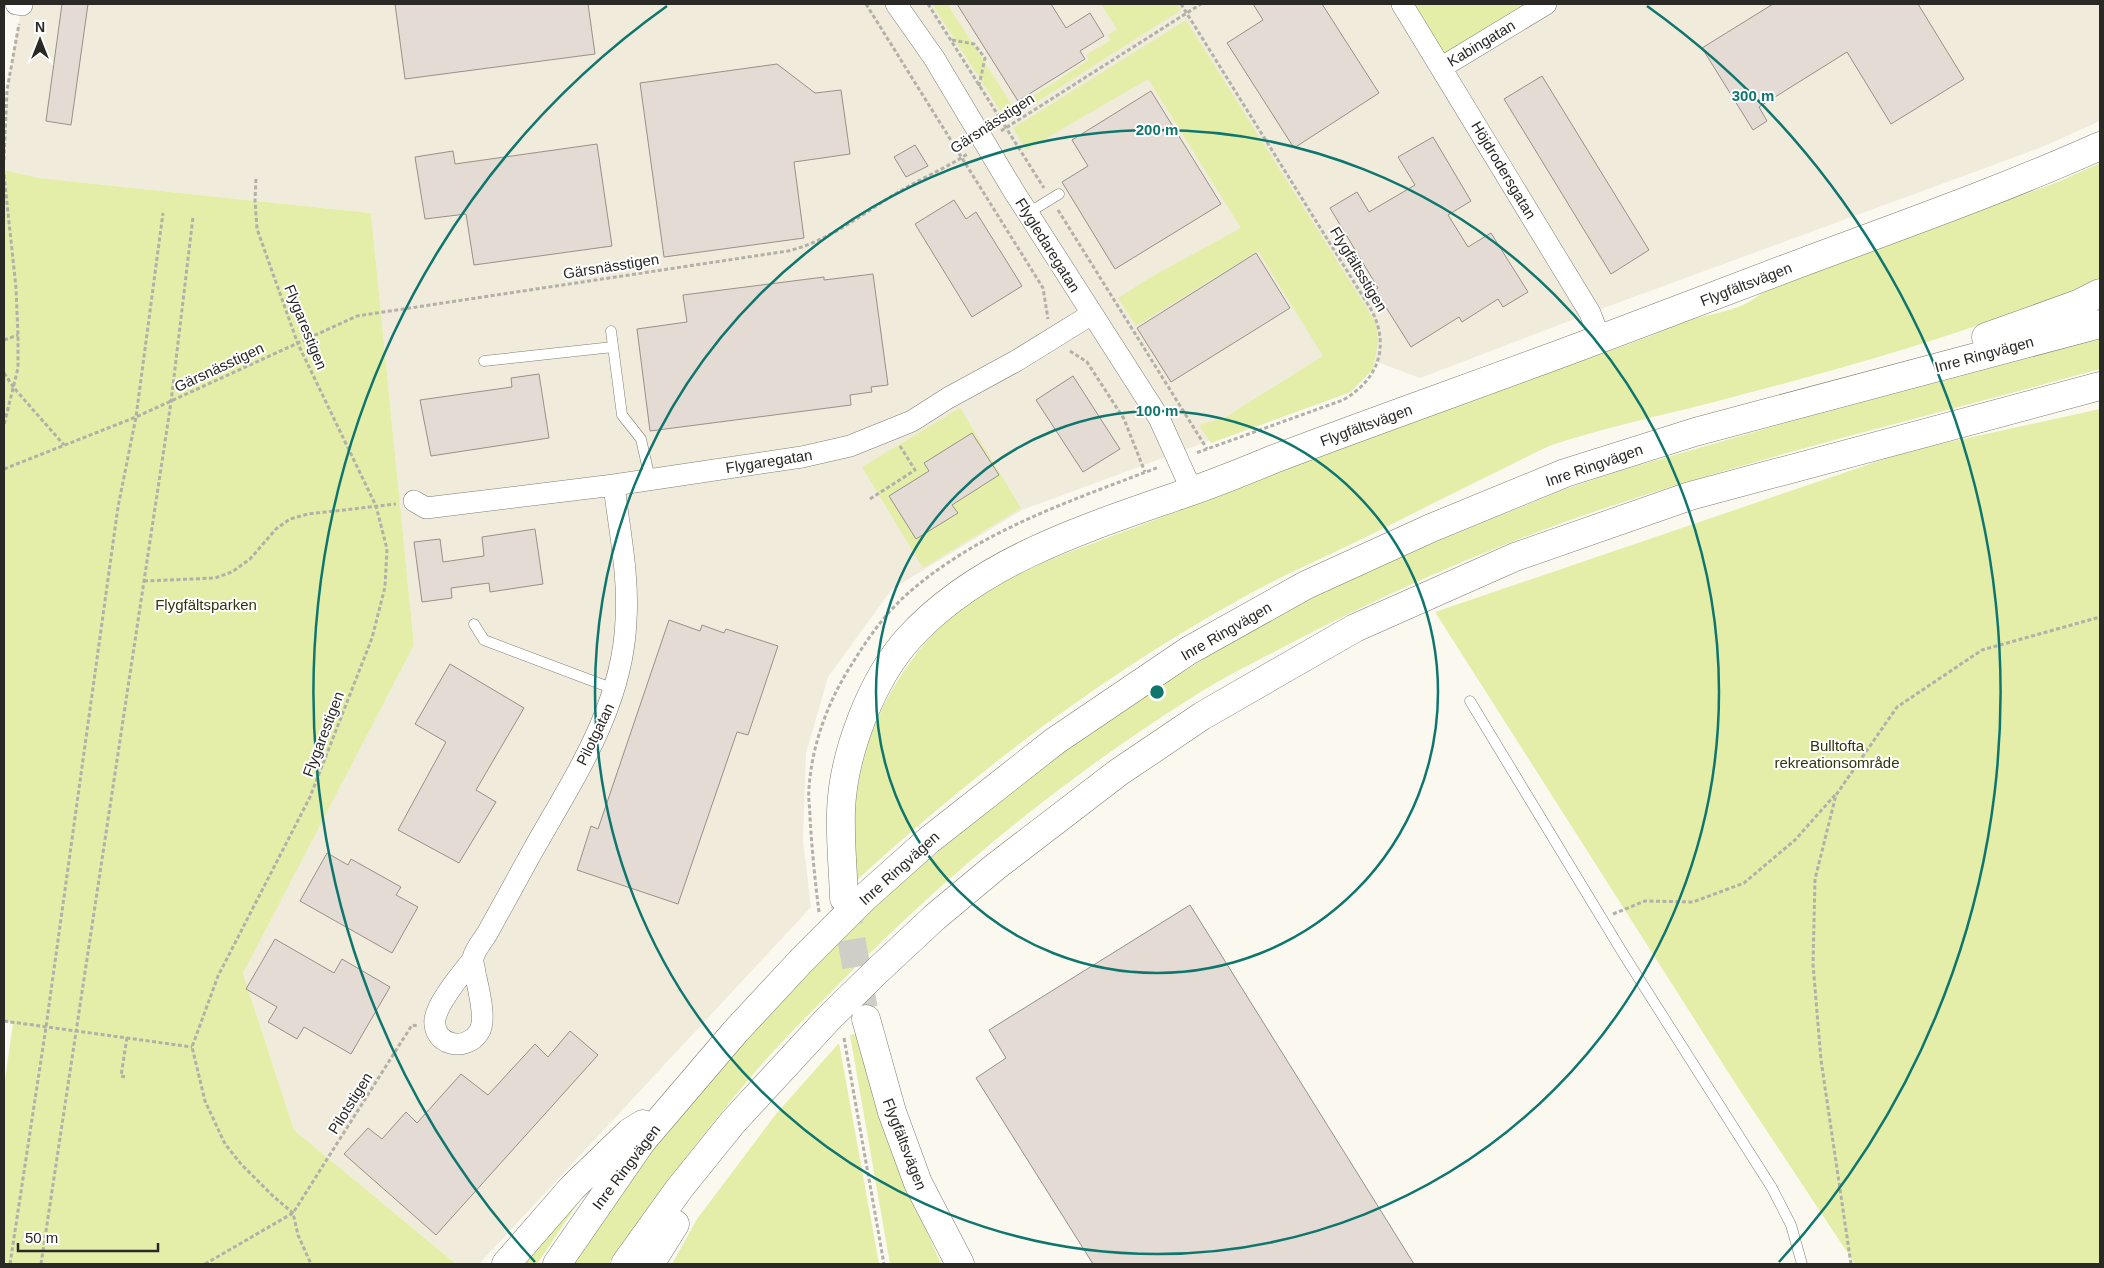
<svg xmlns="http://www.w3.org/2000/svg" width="2104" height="1268" viewBox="0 0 2104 1268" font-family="Helvetica,sans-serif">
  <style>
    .built { fill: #f0ebdb }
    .green { fill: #e4eea9 }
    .building { fill: #e3dbd4; stroke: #98918b }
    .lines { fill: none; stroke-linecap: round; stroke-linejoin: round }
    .secondary-tunnel { stroke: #d0cfc7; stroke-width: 28; stroke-dasharray: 28 14; stroke-linecap: butt }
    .lane-casing { stroke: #7f7d75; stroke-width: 11 }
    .street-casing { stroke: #7f7d75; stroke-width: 22 }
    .secondary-casing { stroke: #7f7d75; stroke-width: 29 }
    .highway-casing { stroke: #7f7d75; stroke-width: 29 }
    .path { stroke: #b2b0a9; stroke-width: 3; stroke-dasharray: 4 2.5; stroke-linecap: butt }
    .lane { stroke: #fff; stroke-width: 10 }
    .street { stroke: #fff; stroke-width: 21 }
    .secondary { stroke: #fff; stroke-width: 28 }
    .highway { stroke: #fff; stroke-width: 28 }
    .ring { fill: none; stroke: #0f766e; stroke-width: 2.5 }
    .labels { text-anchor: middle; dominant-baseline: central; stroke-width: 4; stroke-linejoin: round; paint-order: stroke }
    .street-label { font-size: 15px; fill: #2a2926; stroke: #fff }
    .park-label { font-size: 15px; fill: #31350a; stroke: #fff }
    .centre { fill: #0f766e; stroke: #fff; stroke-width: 2.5 }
    .ring-label { font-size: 15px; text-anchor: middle; font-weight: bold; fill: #0f766e; stroke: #fff; stroke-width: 4; stroke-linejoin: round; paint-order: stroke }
  </style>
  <rect width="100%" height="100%" fill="#faf8ef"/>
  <path class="built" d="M22,4H2100V121L2042,147L1590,313L1420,378L1377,362L1331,396L1022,510L892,589L828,677L806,753L803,841L811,907L479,1264H456L294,1130L243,972L414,645L371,213L39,178L4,170L7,90Z"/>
  <path class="green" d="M932,4H947L1014,108L1089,60L1086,55L1111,40L1108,35L1117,29L1101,4H1177L1181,10L1007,121Z
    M1407,4H1536L1443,61Z
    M1186,20L1376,323L1378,342L1373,369L1351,392L1211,443L1199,425L1226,417L1323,356L1258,251L1136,326L1118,298L1153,276L1241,228L1148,79L1026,150L1013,128Z
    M2100,163V279C1975,332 1845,368 1714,402C1659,416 1603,428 1549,446C1487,476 1426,507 1364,538C1323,558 1281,576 1242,598C1104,674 971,775 856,881C856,864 854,846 854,828C856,760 878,701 921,648C979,577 1070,553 1152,521C1281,471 1411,421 1541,375C1577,362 1612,351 1648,337C1660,332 1673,326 1686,321C1705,315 1725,313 1743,305C1754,300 1763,292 1773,286L2058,182Z
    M4,170L39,178L371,213L414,645L243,973L294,1130L456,1264H4V1087L13,1023L4,1021Z
    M2100,339V369C1924,418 1745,459 1573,519C1477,553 1384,595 1293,642C1259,660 1223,677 1191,698C1060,781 944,876 836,987C807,1016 777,1046 750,1078C699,1138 653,1200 608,1264H572L661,1137L769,1013L888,893L1048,762L1118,713L1239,637L1362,572L1568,488L1626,469L1792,421Z
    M960,408L1021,508L923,568L862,467Z
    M2100,409V1264H1855L1737,1086L1435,612L1908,451Z
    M856,1034L886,1137L941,1264H890L850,1035Z
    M839,1043L879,1264H672L697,1219L776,1114Z
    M597,1175L537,1264H517Z"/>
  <path class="building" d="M62,4H88L71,125L46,121Z
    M395,4H588L595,54L405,79Z
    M957,4H1051L1066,28L1090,13L1104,36L1080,51L1085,59L1018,101Z
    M1253,4H1322L1379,93L1294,148L1227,43L1263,20Z
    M1773,4H1918L1964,79L1891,124L1847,52L1759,107L1767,121L1753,130L1702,48Z
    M777,64L815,93L841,90L850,154L794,162L804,238L664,257L640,83Z
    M1542,76L1649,250L1611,274L1504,99Z
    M1151,91L1221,204L1115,269L1062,182L1088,166L1072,140Z
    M1433,137L1471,201L1448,215L1468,247L1491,233L1528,292L1503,307L1498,299L1462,322L1459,317L1411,347L1375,290L1378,288L1330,208L1357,192L1369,212L1415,185L1398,157Z
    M597,144L612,246L474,265L466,214L425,219L415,157L453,151L455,164Z
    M915,145L928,166L906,177L894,157Z
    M954,200L966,219L976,212L1022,286L972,317L915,224Z
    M1256,253L1290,308L1171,382L1137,328Z
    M873,274L888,385L871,387L872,392L850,395L851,405L650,431L637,329L687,322L683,295L824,277V280Z
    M539,374L549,438L431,456L420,400L512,387L511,378Z
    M1073,376L1120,449L1083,472L1036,400Z
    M972,433L999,475L952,505L958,513L916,539L889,496L929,471L924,463Z
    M535,529L543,584L490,592L489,583L451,588L452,598L422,602L414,542L440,539L443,562L484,556L482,537Z
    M669,620L700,631L702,625L724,633L726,629L778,646L748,735L737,732L678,904L577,870L591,826L598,829Z
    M450,664L524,708L476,790L496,802L459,863L398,830L446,742L415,724Z
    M327,853L348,865L351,859L401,887L396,895L418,907L392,953L300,901Z
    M1190,905L1414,1264H1093L976,1078L1006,1058L989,1030Z
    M275,939L334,973L342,959L390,987L351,1054L304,1027L297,1039L268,1022L277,1007L246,989Z
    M570,1031L598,1055L436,1235L344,1154L368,1128L382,1139L406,1112L417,1123L461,1074L488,1095L535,1044L548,1057Z"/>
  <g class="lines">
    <path class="secondary-tunnel" d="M844,898L864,1010"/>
    <defs>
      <path id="lane" d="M1028,213L1059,194
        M611,331L622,415L641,439L650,479
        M484,361L613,347
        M474,624L484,640L614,689
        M1470,701L1624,955L1772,1188L1791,1225L1802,1264"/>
      <path id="street" d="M16,4L22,5
        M896,4L934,58L1013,190L1159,418L1192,491
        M1402,4L1590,313L1600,339
        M1442,67L1546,4
        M414,501L426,508L614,485L802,457L850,446L912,421L948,398L1016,361L1092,314
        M473,959C462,974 438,1001 435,1019C432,1045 466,1053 479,1032C487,1020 478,987 475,973C475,969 472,962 473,958C475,949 484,939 488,932C503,905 517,879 532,852C573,779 623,707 626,620C629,575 619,529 614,485"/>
      <path id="secondary" d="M844,898C843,869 840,840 841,811C843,755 871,680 909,638C980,560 1089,527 1186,493C1216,483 1245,471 1274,459C1382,418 1491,380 1600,339C1669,313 1737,287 1806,261C1905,224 2004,189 2100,146
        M866,1019L892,1112L918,1183L960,1264"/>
      <path id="highway" d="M1986,337L2078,304L2100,293
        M506,1264L572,1188L630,1132L643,1124
        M557,1264L642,1141L735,1032L801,961L864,898L929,840L1055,741L1188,651L1306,585L1431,528L1565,473L1695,432L2100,324
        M625,1264L679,1189L733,1122L829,1018L876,972L935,917L995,867L1119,772L1202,716L1355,628L1515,557L1690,496L2100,386
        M650,1264L675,1224"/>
    </defs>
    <use href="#lane" class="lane-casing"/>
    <use href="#street" class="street-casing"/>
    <use href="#secondary" class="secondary-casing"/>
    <use href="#highway" class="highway-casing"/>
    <path class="path" d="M866,4L1043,288L1048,319
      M928,4L1044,188
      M1181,4L1372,311C1390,347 1378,380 1343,400L1196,453
      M952,40L974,44L985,58L979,86
      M1001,131L1201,4
      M4,160L7,90L19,24
      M4,175L16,288L18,335V368L4,425
      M256,179L255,200L257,229L298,344L376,506L387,549L385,587L372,638L310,797L218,976L192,1047L205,1101L225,1144L241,1164L273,1196L293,1213L298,1235L311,1264
      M1058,210L1207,449
      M4,340L18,335
      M1070,351L1087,362L1124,419L1145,472
      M4,373L14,388L64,445
      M4,469L136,417L357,316L788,251C832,240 864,212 902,190C924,177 948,167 969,153
      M870,499L915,470L900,446
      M144,581L215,578L232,572L250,559L276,529L290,519L308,514L396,504
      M819,912C815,881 812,850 810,818C810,808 808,798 809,788C812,744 828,701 852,664C866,641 884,615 905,596C977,531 1071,501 1159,467
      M1613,914L1645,901L1693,902L1744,883L1795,840L1835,795
      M4,1021L192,1047
      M844,1038L884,1264
      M125,1077L121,1076L127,1037
      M10,1264L46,1027L118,507L136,417L163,213
      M41,1264L171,402L193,217
      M205,1264L293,1213L412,1025L418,1026
      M1851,1264L1821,1060L1813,964L1815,879L1836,795L1897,707L1982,650L2100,617"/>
    <use href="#lane" class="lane"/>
    <use href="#street" class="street"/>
    <use href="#secondary" class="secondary"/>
    <use href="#highway" class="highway"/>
  </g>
  <g class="ring">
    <circle cx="1157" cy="692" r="281"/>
    <circle cx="1157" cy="692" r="562"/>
    <path d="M535 1262A843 843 0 0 1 667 6M1647 6A843 843 0 0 1 1779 1262"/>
  </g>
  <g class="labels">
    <g class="street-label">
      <text transform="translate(1481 43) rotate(-31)">Kabingatan</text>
      <text transform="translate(992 123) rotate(-33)">Gärsnässtigen</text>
      <text transform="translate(1504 170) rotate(59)">Höjdrodersgatan</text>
      <text transform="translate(1048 245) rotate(58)">Flygledaregatan</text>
      <text transform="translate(611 266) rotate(-9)">Gärsnässtigen</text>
      <text transform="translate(1359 269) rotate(59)">Flygfältsstigen</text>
      <text transform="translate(1746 284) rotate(-21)">Flygfältsvägen</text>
      <text transform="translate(306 327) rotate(68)">Flygarestigen</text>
      <text transform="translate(1984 354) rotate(-15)">Inre Ringvägen</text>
      <text transform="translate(219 367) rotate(-25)">Gärsnässtigen</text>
      <text transform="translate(1366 425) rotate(-20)">Flygfältsvägen</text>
      <text transform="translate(769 461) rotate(-9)">Flygaregatan</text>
      <text transform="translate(1594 465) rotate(-19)">Inre Ringvägen</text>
      <text transform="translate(1226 631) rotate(-30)">Inre Ringvägen</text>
      <text transform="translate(323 734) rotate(-69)">Flygarestigen</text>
      <text transform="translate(595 734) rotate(-64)">Pilotgatan</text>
      <text transform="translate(899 868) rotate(-42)">Inre Ringvägen</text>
      <text transform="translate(350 1103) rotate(-58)">Pilotstigen</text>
      <text transform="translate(905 1144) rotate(69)">Flygfältsvägen</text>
      <text transform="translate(626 1167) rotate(-53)">Inre Ringvägen</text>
    </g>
    <g class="park-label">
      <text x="206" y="604">Flygfältsparken</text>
      <text x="1837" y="745">Bulltofta<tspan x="1837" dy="17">rekreationsområde</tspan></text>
    </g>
  </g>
  <circle cx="1157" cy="692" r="8" class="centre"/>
  <g class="ring-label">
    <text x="1753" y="101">300 m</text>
    <text x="1157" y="135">200 m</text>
    <text x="1157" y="416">100 m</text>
  </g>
  <rect width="2104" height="1268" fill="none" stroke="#2a2926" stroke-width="10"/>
  <g transform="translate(40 40)" stroke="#ffffff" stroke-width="4" paint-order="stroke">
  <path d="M0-4L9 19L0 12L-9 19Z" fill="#2a2926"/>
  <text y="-8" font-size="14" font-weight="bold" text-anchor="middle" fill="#2a2926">N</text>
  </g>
  <path d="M18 1243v8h140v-8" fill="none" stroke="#2a2926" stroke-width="2.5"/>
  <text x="25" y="1243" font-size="15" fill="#2a2926" stroke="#ffffff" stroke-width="4" paint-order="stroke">50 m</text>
</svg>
